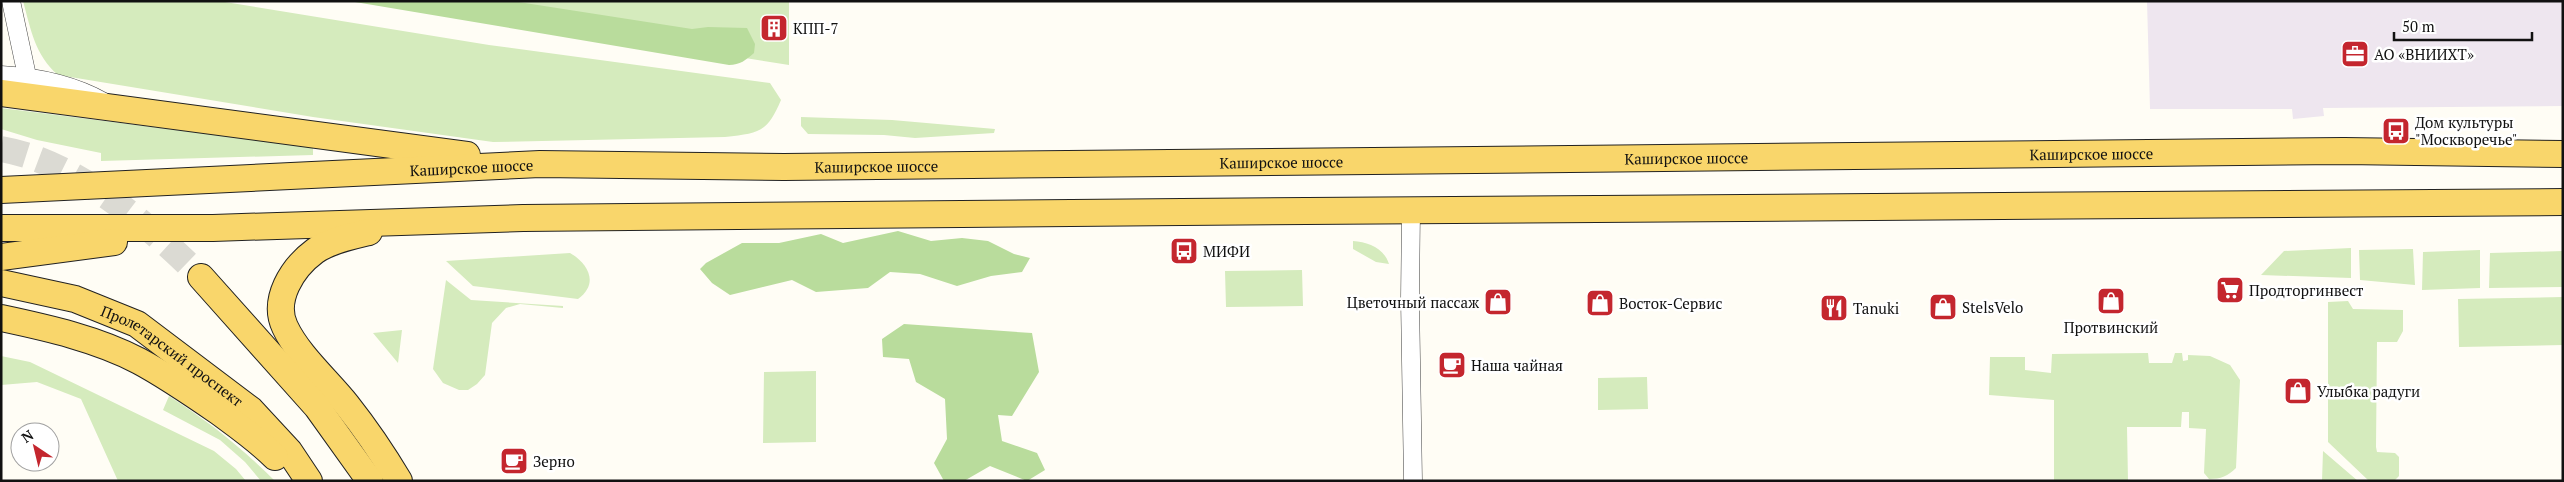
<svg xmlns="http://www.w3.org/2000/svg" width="2564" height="482" viewBox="0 0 2564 482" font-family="'PT Serif',serif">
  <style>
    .industrial { fill: #eee6ef }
    .green { fill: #d5ebbd }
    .forest { fill: #b9dc9c }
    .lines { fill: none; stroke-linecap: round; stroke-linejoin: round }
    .primary-tunnel { stroke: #dbdad3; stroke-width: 26; stroke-dasharray: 26 13; stroke-linecap: butt }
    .street-casing { stroke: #444; stroke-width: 19 }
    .primary-casing { stroke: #222; stroke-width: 28 }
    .street { stroke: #fff; stroke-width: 18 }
    .primary { stroke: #f9d66b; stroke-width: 26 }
    .labels { text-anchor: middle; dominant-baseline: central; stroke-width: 5; stroke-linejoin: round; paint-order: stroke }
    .poi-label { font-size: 15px; fill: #111; stroke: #fff; text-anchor: start }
    .street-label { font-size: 15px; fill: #111; stroke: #fff }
  </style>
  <rect width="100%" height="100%" fill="#fffdf5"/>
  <path class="industrial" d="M2147,1H2563V106L2323,108L2324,116L2293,119L2292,109H2150Z"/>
  <path class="green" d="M23,1H219L489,45L770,83L781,100C767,133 759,133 725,137L493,142L313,117L58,75C35,55 31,30 23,1Z
    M385,1H789V65Z
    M1,108L313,147V155L101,161V153L37,140L1,129Z
    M801,117L892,120L995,129L994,133L915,138L884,135L808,134L801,126Z
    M1353,241C1368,242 1384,248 1389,264L1376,262L1353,249Z
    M2351,248V278L2261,275L2284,251Z
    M2413,249L2415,285L2360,280L2359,250Z
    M2480,250V288L2422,290L2423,252Z
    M2563,251V287L2489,288L2490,253Z
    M570,253C589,264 599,284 578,299L473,286L446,261Z
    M1302,270L1303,306L1226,307L1225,271Z
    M446,280L471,300L563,306V308L520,304L506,308L492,323L485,375L477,384L468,390H459L443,383L433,369Z
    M2562,297L2563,345L2459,347L2458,299Z
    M2348,301L2353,309L2403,310V331L2397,342H2377L2376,447L2377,452L2395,453L2399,457V476L2394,481H2369L2328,442V302Z
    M402,330L398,363L373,333Z
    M2148,353L2149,363H2172L2175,353H2182L2183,361L2188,360V355L2210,356L2230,365L2240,380L2236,468C2228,476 2221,479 2209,479L2204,473L2206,429L2189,428V412H2182L2181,427H2127L2128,481H2054V400L1989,395L1990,357H2025V370L2051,373L2052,354Z
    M1,356L30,362L214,451L236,469L246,481H118L81,399L37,382L1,385Z
    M816,371V442L763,443L764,372Z
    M1647,377L1648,409L1598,410V378Z
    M169,396C208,421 242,448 275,481H261L245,462L220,440L163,410Z
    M2323,451L2358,481H2322Z"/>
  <path class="forest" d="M349,1H512L692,29L708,27L747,28L755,44L754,53C746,60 740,65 729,65Z
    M898,231L931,241L962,238L988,241L1014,254L1030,258L1022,272L991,276L957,286L920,274L890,272L868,288L816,292L792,280L730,295L712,283L700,269L706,263L742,243H779L821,234L843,243Z
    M904,324L1032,333L1039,372L1012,416L998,415L1002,441L1037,453L1045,470L1027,481L990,466L964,481H944L934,463L947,439L945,399L916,382L909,359L883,357L882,339Z"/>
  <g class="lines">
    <path class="primary-tunnel" d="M1,149C76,162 149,225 201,277"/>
    <defs>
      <path id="street" d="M11,1L27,76
        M1,75C38,77 72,84 104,102
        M1411,210L1410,300L1413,481"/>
      <g id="primary">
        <path d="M1,93L467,155"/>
        <path id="s1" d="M1,190L540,164L784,167L2344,151L2563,154"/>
        <path d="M1,228H213L523,218L1182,212L2563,202"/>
        <path d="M369,232C352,236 329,241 315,251C292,268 272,300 285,327C298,355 328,381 347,405C366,429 383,454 399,481"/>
        <path d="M1,257L114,242"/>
        <path d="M201,277L317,407L370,481"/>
        <path id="s2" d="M1,283L75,299L137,324L251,410L289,451L309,481"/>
        <path d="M1,318C48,328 97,339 139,361C167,376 193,394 219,412C238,426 258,440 275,457"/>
      </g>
    </defs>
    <use href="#street" class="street-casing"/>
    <use href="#primary" class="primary-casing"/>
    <use href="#street" class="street"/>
    <use href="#primary" class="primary"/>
  </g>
  <defs>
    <symbol id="building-square" viewBox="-11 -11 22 22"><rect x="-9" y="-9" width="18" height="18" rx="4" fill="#c4262e" stroke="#fff"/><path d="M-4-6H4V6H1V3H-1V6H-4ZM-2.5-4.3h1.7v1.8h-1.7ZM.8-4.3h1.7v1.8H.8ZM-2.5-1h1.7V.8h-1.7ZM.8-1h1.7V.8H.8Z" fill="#fff"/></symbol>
    <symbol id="office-square" viewBox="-11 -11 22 22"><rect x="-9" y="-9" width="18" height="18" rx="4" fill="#c4262e" stroke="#fff"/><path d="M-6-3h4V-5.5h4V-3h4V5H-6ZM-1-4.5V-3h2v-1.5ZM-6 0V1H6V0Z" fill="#fff"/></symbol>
    <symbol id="bus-square" viewBox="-11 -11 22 22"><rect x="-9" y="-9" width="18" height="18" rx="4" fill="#c4262e" stroke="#fff"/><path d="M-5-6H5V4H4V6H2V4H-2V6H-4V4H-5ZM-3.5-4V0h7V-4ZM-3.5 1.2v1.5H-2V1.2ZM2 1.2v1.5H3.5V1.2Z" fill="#fff"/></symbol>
    <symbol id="supermarket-square" viewBox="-11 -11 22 22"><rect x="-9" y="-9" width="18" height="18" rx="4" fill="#c4262e" stroke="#fff"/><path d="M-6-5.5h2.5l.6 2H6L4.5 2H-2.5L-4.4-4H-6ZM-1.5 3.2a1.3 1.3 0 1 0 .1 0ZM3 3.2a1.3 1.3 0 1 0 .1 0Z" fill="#fff"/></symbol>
    <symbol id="shop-square" viewBox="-11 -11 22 22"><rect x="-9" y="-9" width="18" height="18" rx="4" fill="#c4262e" stroke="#fff"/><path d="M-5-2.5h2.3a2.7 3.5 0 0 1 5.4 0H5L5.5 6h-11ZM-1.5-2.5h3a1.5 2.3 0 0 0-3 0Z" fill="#fff"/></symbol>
    <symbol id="restaurant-square" viewBox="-11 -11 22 22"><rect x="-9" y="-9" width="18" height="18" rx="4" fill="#c4262e" stroke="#fff"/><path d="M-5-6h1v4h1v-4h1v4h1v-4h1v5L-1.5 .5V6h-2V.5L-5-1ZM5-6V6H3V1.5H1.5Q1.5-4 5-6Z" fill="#fff"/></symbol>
    <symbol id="cafe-square" viewBox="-11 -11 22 22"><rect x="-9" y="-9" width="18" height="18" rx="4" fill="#c4262e" stroke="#fff"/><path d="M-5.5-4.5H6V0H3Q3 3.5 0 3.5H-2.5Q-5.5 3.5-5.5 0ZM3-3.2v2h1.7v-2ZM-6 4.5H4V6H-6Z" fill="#fff"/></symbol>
  </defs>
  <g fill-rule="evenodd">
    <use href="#building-square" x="758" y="12" width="32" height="32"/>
    <use href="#office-square" x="2339" y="38" width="32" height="32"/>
    <use href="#bus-square" x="2380" y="115" width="32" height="32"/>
    <use href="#bus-square" x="1168" y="235" width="32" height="32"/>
    <use href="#supermarket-square" x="2214" y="274" width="32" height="32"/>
    <use href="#shop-square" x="2095" y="285" width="32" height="32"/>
    <use href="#shop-square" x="1482" y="286" width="32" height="32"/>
    <use href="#shop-square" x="1584" y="287" width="32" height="32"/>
    <use href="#shop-square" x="1927" y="291" width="32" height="32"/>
    <use href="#restaurant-square" x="1818" y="292" width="32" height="32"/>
    <use href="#cafe-square" x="1436" y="349" width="32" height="32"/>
    <use href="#shop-square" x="2282" y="375" width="32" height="32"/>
    <use href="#cafe-square" x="498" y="445" width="32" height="32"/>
  </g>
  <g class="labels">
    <g class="poi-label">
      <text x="793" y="28">КПП-7</text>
      <text x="2374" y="54">АО «ВНИИХТ»</text>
      <text x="2415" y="122">Дом культуры<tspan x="2415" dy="17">"Москворечье"</tspan></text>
      <text x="1203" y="251">МИФИ</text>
      <text x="2249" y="290">Продторгинвест</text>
      <text x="1479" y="302" text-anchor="end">Цветочный пассаж</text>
      <text x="1619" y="303">Восток-Сервис</text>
      <text x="1962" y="307">StelsVelo</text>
      <text x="1853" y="308">Tanuki</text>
      <text x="2111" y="327" text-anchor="middle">Протвинский</text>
      <text x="1471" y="365">Наша чайная</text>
      <text x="2317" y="391">Улыбка радуги</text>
      <text x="533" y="461">Зерно</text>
    </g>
    <g class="street-label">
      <text stroke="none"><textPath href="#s1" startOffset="2091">Каширское шоссе</textPath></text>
      <text stroke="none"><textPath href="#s1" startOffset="1686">Каширское шоссе</textPath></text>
      <text stroke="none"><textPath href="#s1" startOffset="1281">Каширское шоссе</textPath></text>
      <text stroke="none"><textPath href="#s1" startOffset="876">Каширское шоссе</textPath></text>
      <text stroke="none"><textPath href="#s1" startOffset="471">Каширское шоссе</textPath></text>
      <text stroke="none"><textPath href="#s2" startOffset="189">Пролетарский проспект</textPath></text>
    </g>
  </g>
  <rect width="2564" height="482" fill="none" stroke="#111111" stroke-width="5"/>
  <g transform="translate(35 447) rotate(325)"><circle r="24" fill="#ffffff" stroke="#a0a0a0"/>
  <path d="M0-4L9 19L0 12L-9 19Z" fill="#c4262e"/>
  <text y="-8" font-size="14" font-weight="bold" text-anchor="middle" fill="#111111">N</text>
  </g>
  <path d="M2394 32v8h138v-8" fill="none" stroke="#111111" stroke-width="2.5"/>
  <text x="2402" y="32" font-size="15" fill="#111111" stroke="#ffffff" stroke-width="4" paint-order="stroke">50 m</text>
</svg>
